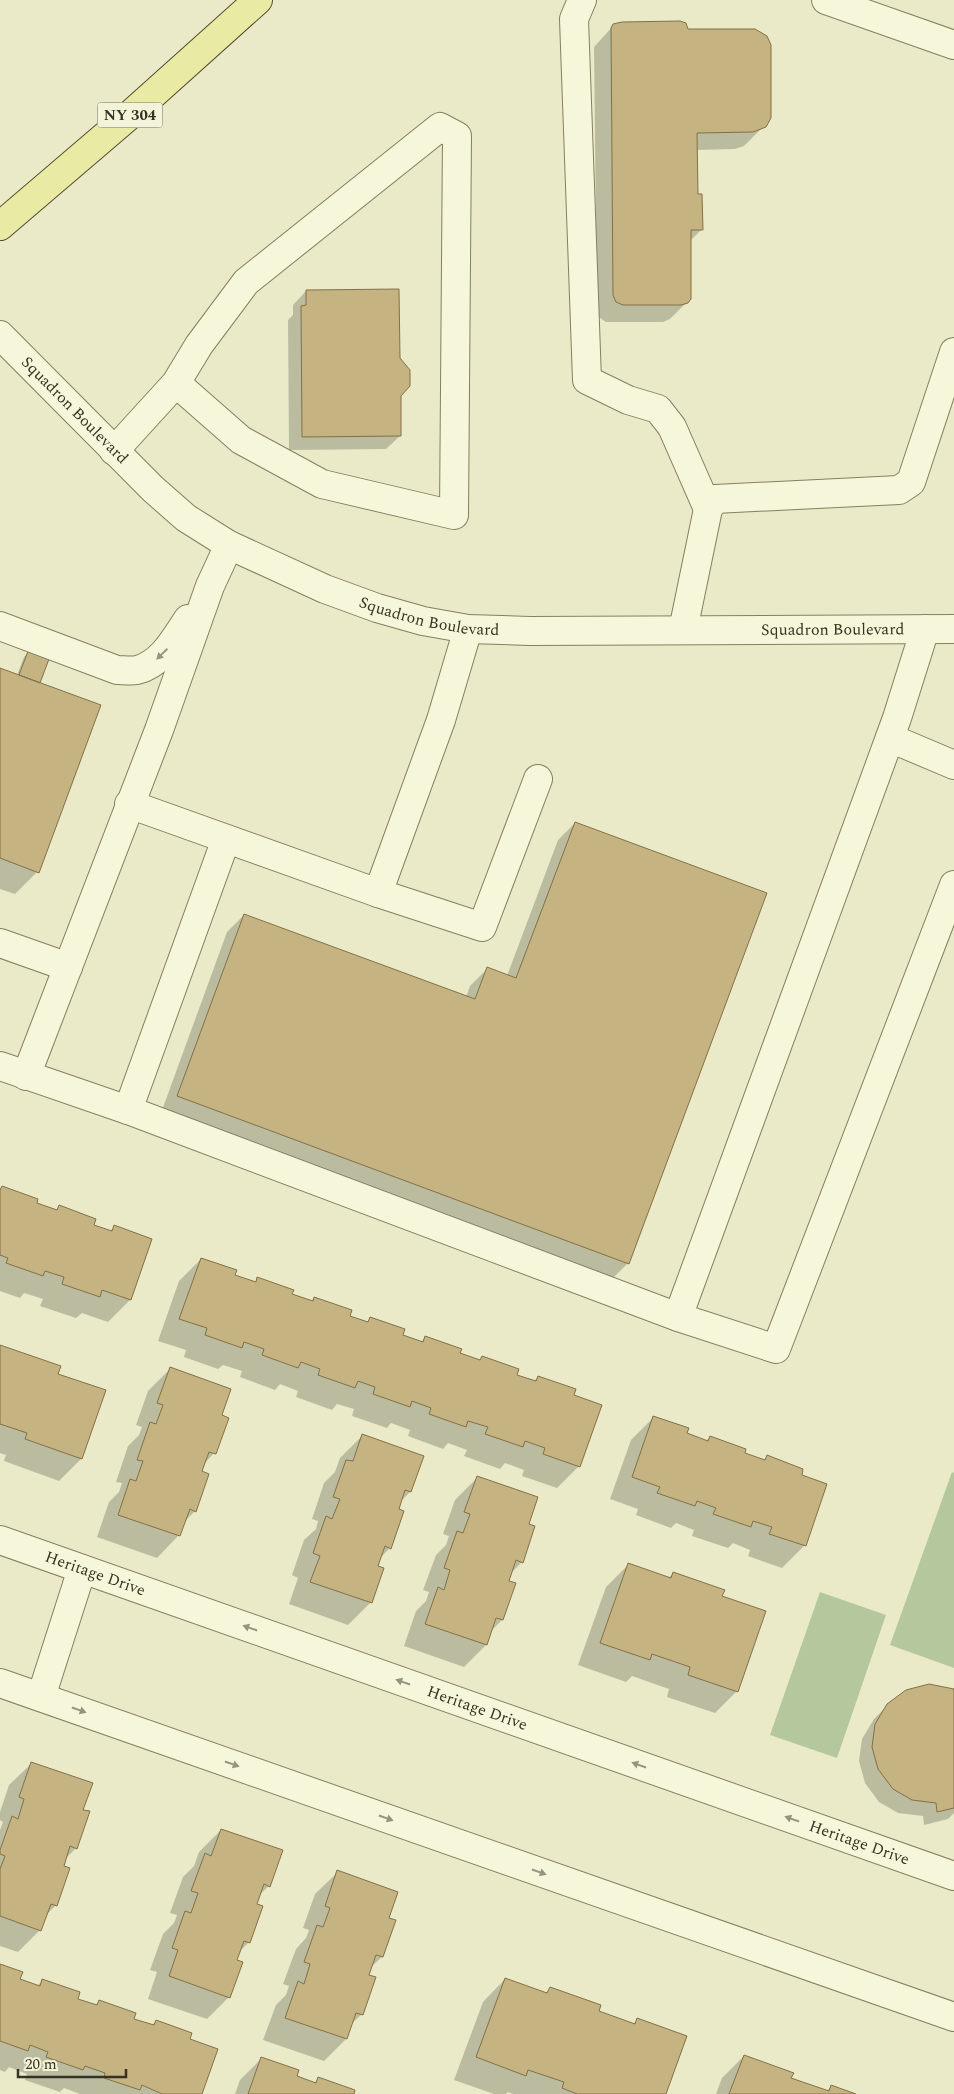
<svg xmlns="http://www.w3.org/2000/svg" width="954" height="2094" viewBox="0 0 954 2094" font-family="Spectral,serif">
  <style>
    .green { fill: #b5c89d }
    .shadow { fill: #0003 }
    .building { fill: #c5b381; stroke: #827147 }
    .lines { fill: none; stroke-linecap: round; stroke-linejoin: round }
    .minor-casing { stroke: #857f5f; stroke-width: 30 }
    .major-casing { stroke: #534c32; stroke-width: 30 }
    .minor { stroke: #f5f6da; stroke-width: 28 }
    .major { stroke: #e9eaa4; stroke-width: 28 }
    .oneway { fill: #96947e }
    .labels { text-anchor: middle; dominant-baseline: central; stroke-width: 4; stroke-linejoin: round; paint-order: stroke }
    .shield { fill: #f2f3d7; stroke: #6f6c58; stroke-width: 1 }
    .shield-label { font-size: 15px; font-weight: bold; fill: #373221 }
    .street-label { font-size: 16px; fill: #373221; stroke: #f2f3d7 }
  </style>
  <rect width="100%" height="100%" fill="#eaeac8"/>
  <path class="green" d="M952,1472L954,1473V1668L890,1645Z
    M820,1592L886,1615L837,1758L770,1735Z"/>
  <path class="shadow" d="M614,25L688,30L758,31L766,37L767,123L744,146L735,149L696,150V195L702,229L690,241L687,302L670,319L663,322H606L597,316L594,47Z
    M306,291L399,359L400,436L386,449L289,450L288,320L293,315V305Z
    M28,653L38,683L37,872L15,894L0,889V669L17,675L24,657Z
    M575,823L628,1263L611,1280L161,1113L227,932L244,915L466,997L470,986L487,969L507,976L558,840Z
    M2,1187L55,1211L59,1207L92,1226L110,1231L114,1227L151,1239L130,1300L108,1322L82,1313L76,1318L40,1306L43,1299L24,1293L20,1298L0,1291V1189Z
    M201,1259L234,1276L253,1283L258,1279L291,1295L310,1302L314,1298L348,1317L366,1323L370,1319L401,1336L421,1342L425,1338L479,1361L482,1357L516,1376L533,1382L538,1377L572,1396L579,1466L557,1488L522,1476L524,1470L505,1463L500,1469L464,1456L467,1450L448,1443L443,1449L408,1436L410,1430L391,1423L387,1428L352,1416L354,1409L337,1404L332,1410L296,1397L298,1391L280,1384L275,1390L240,1377L242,1371L223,1365L218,1369L184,1357L186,1350L158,1341L179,1281Z
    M0,1347L57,1375L105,1391L81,1459L59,1481L4,1461L6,1455L0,1453Z
    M170,1369L220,1416L214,1453L203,1465L200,1472L195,1511L184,1522L179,1535L157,1558L97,1537L109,1502L119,1492L122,1483L116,1482L128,1446L139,1435L142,1427L136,1425L148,1391Z
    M653,1418L685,1434L706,1441L710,1437L743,1454L763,1461L767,1457L800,1475L826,1485L804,1546L782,1568L748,1556L750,1550L733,1543L728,1548L692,1536L694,1530L676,1523L671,1528L636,1515L638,1509L610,1499L631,1440Z
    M362,1436L410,1492L400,1502L390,1548L380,1558L377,1567L383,1569L370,1603L348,1625L289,1604L298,1578L292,1575L304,1540L316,1529L318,1521L312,1519L324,1483L335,1472L340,1458Z
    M477,1478L522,1562L510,1574L502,1620L491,1631L486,1645L464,1667L404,1646L416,1611L426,1601L429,1592L423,1590L436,1555L446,1545L449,1536L443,1534L455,1500Z
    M628,1565L668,1578L674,1573L721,1597L737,1691L715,1713L667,1697L669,1689L632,1676L626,1682L578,1665L606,1587Z
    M954,1690V1813L948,1819L924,1825L923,1816L898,1813L879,1802L865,1783L859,1761L862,1739L874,1719L888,1705Z
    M32,1763L81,1810L76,1848L65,1859L56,1905L45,1916L40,1930L18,1952L0,1946V1830L3,1822L0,1820V1812L9,1785Z
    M221,1830L269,1886L258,1896L249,1942L238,1953L229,1997L207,2019L148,1999L157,1972L150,1970L163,1934L174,1923L177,1915L170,1913L183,1877L194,1866L199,1852Z
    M338,1872L387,1919L394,1921L382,1957L370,1968L368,1976L362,2014L350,2025L346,2039L324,2061L263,2040L276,2005L286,1995L289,1986L283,1984L296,1949L306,1938L309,1930L303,1928L315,1894Z
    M0,1966L19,1980L37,1986L43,1980L76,2000L95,2006L99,2001L133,2020L151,2026L156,2021L189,2040L201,2094H80L64,2088L60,2092L25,2080L27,2074L9,2067L5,2072L0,2070Z
    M505,1979L545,1994L550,1988L597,2012L633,2024L638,2020L665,2094H513L508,2092L506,2094H494L454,2080L483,2002Z
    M744,2056L790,2079L826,2092L831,2086L852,2094H716L722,2078Z
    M262,2058L295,2077L314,2083L318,2079L352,2094H235L240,2080Z"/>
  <path class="building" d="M680,21L686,23L688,29H755L767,36L771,45V118L766,127L753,132L697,133L698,194H702L703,230H691V299L688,303L681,305H623L616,302L613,295L611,28L613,24L622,22Z
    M399,289L400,358L410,370V386L401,396V436L302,437L301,306L306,305V290Z
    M28,651L49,659L40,683L19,675Z
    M0,668L101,705L39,873L0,858Z
    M575,822L767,893L629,1264L177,1096L244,914L475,999L487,967L516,978Z
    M2,1186L38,1199L37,1203L57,1210L59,1205L96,1219L94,1225L112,1231L114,1225L152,1239L131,1300L102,1290L100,1297L62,1284L64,1277L45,1271L43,1276L6,1263L8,1258L0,1255V1190Z
    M201,1258L237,1270L235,1275L256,1282L257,1277L294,1290L292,1294L313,1301L314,1297L352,1310L350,1316L368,1322L370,1317L405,1329L403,1335L423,1342L425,1336L462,1349L460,1353L480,1360L482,1356L519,1369L517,1375L536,1381L538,1376L576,1389L574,1395L602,1405L580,1467L543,1454L545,1448L525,1441L523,1447L485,1434L488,1427L468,1421L466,1427L429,1414L431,1408L412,1401L410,1407L373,1394L375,1387L358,1381L355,1388L318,1375L320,1369L301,1362L298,1368L262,1355L264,1349L244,1342L242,1348L205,1335L207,1328L179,1319Z
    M0,1345L61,1366L58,1374L106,1390L82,1459L25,1439L27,1433L0,1424Z
    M170,1367L231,1389L222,1415L229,1418L216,1454L209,1452L202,1471L209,1474L196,1512L190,1509L180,1536L118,1515L130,1479L136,1481L143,1461L137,1460L150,1422L156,1424L163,1405L157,1403Z
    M653,1416L689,1428L687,1433L708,1441L710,1436L746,1449L745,1453L765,1460L767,1455L803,1469L802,1475L827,1484L806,1546L769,1534L772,1527L753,1521L751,1527L713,1514L716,1508L697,1501L695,1506L657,1493L660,1487L632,1477Z
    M362,1434L424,1456L411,1492L405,1490L399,1509L404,1511L391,1549L385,1546L378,1566L384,1568L372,1603L310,1582L320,1556L313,1553L326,1516L332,1519L340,1499L333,1497L346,1460L353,1461Z
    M477,1476L538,1497L529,1524L535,1526L523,1563L516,1560L509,1581L516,1583L503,1620L496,1618L487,1645L425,1624L438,1587L444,1590L450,1570L444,1568L457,1531L463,1533L470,1514L464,1512Z
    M628,1563L671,1578L673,1572L725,1590L722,1596L766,1611L738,1692L688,1675L690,1667L652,1654L650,1660L600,1643Z
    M929,1684L954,1689V1808L937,1812L936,1803L912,1800L893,1789L878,1769L872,1747L875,1724L887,1704L906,1690Z
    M31,1762L93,1783L83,1810L90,1811L77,1849L70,1846L64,1866L70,1868L57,1906L51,1904L41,1931L0,1916V1869L5,1856L0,1854V1850L12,1816L18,1819L24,1799L19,1797Z
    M221,1829L283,1850L270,1887L264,1884L257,1904L263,1906L250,1943L244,1941L237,1960L243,1962L230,1998L169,1976L178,1950L172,1948L185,1911L191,1913L198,1893L191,1891L205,1853L211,1856Z
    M337,1870L398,1892L389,1918L396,1920L383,1957L376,1955L369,1975L376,1977L363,2015L356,2013L347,2039L285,2018L298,1981L304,1984L310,1964L304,1962L317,1925L323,1927L330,1908L325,1906Z
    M0,1964L23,1972L20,1979L40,1986L42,1979L80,1992L78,1999L97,2005L99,2000L136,2013L134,2019L154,2025L156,2020L192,2033L190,2039L218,2049L202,2094H162L142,2085L140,2090L104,2078L105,2073L85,2066L83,2070L46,2057L48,2052L30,2045L28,2051L0,2041Z
    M505,1978L547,1993L550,1987L601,2005L599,2011L635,2024L637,2018L687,2036L666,2094H577L562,2088L564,2082L528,2070L526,2076L476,2057Z
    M744,2055L794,2073L791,2078L829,2091L831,2085L856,2094H729Z
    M261,2057L299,2070L297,2076L316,2083L318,2077L355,2090L354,2094H248Z"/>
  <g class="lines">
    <defs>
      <g id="minor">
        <path d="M582,0L574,19L587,380L628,400L658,409L672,427L708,509"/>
        <path d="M826,0L954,45"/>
        <path id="s1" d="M0,335L153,489L186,518L229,545L325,589L377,608L423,621L468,629L530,631L954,629"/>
        <path d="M114,451L176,383L241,440L322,484L454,515L457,136L440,127L246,282L199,345L176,383"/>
        <path d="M0,626L117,670C123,670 131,671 137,670C162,664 175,638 188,619"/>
        <path d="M683,630L708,509L715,499L899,490L911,482L954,352"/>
        <path d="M890,738L954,765"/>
        <path d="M129,804L378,893L441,720L468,629"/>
        <path d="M378,893L482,927L538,779"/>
        <path d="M0,943L68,967"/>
        <path d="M0,1066L128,1110L678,1317L897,718L925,629"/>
        <path d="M26,1076L159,730L210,586L229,545"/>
        <path d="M128,1110L226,839"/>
        <path d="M678,1317L776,1349L954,885"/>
        <path id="s2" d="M0,1540L954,1876"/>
        <path d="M0,1683L954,2017"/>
        <path d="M41,1697L82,1569"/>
      </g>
      <path id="major" d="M0,226L131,114L258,0"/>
    </defs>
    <use href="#minor" class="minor-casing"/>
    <use href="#major" class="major-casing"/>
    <use href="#minor" class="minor"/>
    <use href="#major" class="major"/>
  </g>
  <defs><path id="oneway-solid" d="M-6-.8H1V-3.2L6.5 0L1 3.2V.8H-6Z" transform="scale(1.25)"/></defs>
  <g class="oneway">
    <use href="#oneway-solid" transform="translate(162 654) rotate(136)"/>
    <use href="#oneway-solid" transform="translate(250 1628) rotate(-161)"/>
    <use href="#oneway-solid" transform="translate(403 1682) rotate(-161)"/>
    <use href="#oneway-solid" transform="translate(79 1710) rotate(19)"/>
    <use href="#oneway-solid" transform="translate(232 1764) rotate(19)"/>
    <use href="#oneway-solid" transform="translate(639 1765) rotate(-161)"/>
    <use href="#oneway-solid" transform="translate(386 1818) rotate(19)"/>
    <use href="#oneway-solid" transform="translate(792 1819) rotate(-161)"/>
    <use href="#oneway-solid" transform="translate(539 1872) rotate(19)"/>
  </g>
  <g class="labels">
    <rect class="shield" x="97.5" y="102.5" width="65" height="25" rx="4"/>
    <g class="shield-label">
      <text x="130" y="115">NY 304</text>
    </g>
    <g class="street-label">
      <text stroke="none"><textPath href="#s1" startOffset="106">Squadron Boulevard</textPath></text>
      <text stroke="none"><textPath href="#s1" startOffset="526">Squadron Boulevard</textPath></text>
      <text stroke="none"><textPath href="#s1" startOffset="931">Squadron Boulevard</textPath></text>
      <text stroke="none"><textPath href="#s2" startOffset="101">Heritage Drive</textPath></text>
      <text stroke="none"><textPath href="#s2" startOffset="506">Heritage Drive</textPath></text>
      <text stroke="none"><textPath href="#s2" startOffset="911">Heritage Drive</textPath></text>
    </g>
  </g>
  <path d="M18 2069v8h108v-8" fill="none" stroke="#373221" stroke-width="2.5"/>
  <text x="25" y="2069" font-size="15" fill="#373221" stroke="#f2f3d7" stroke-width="4" paint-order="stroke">20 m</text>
</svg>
